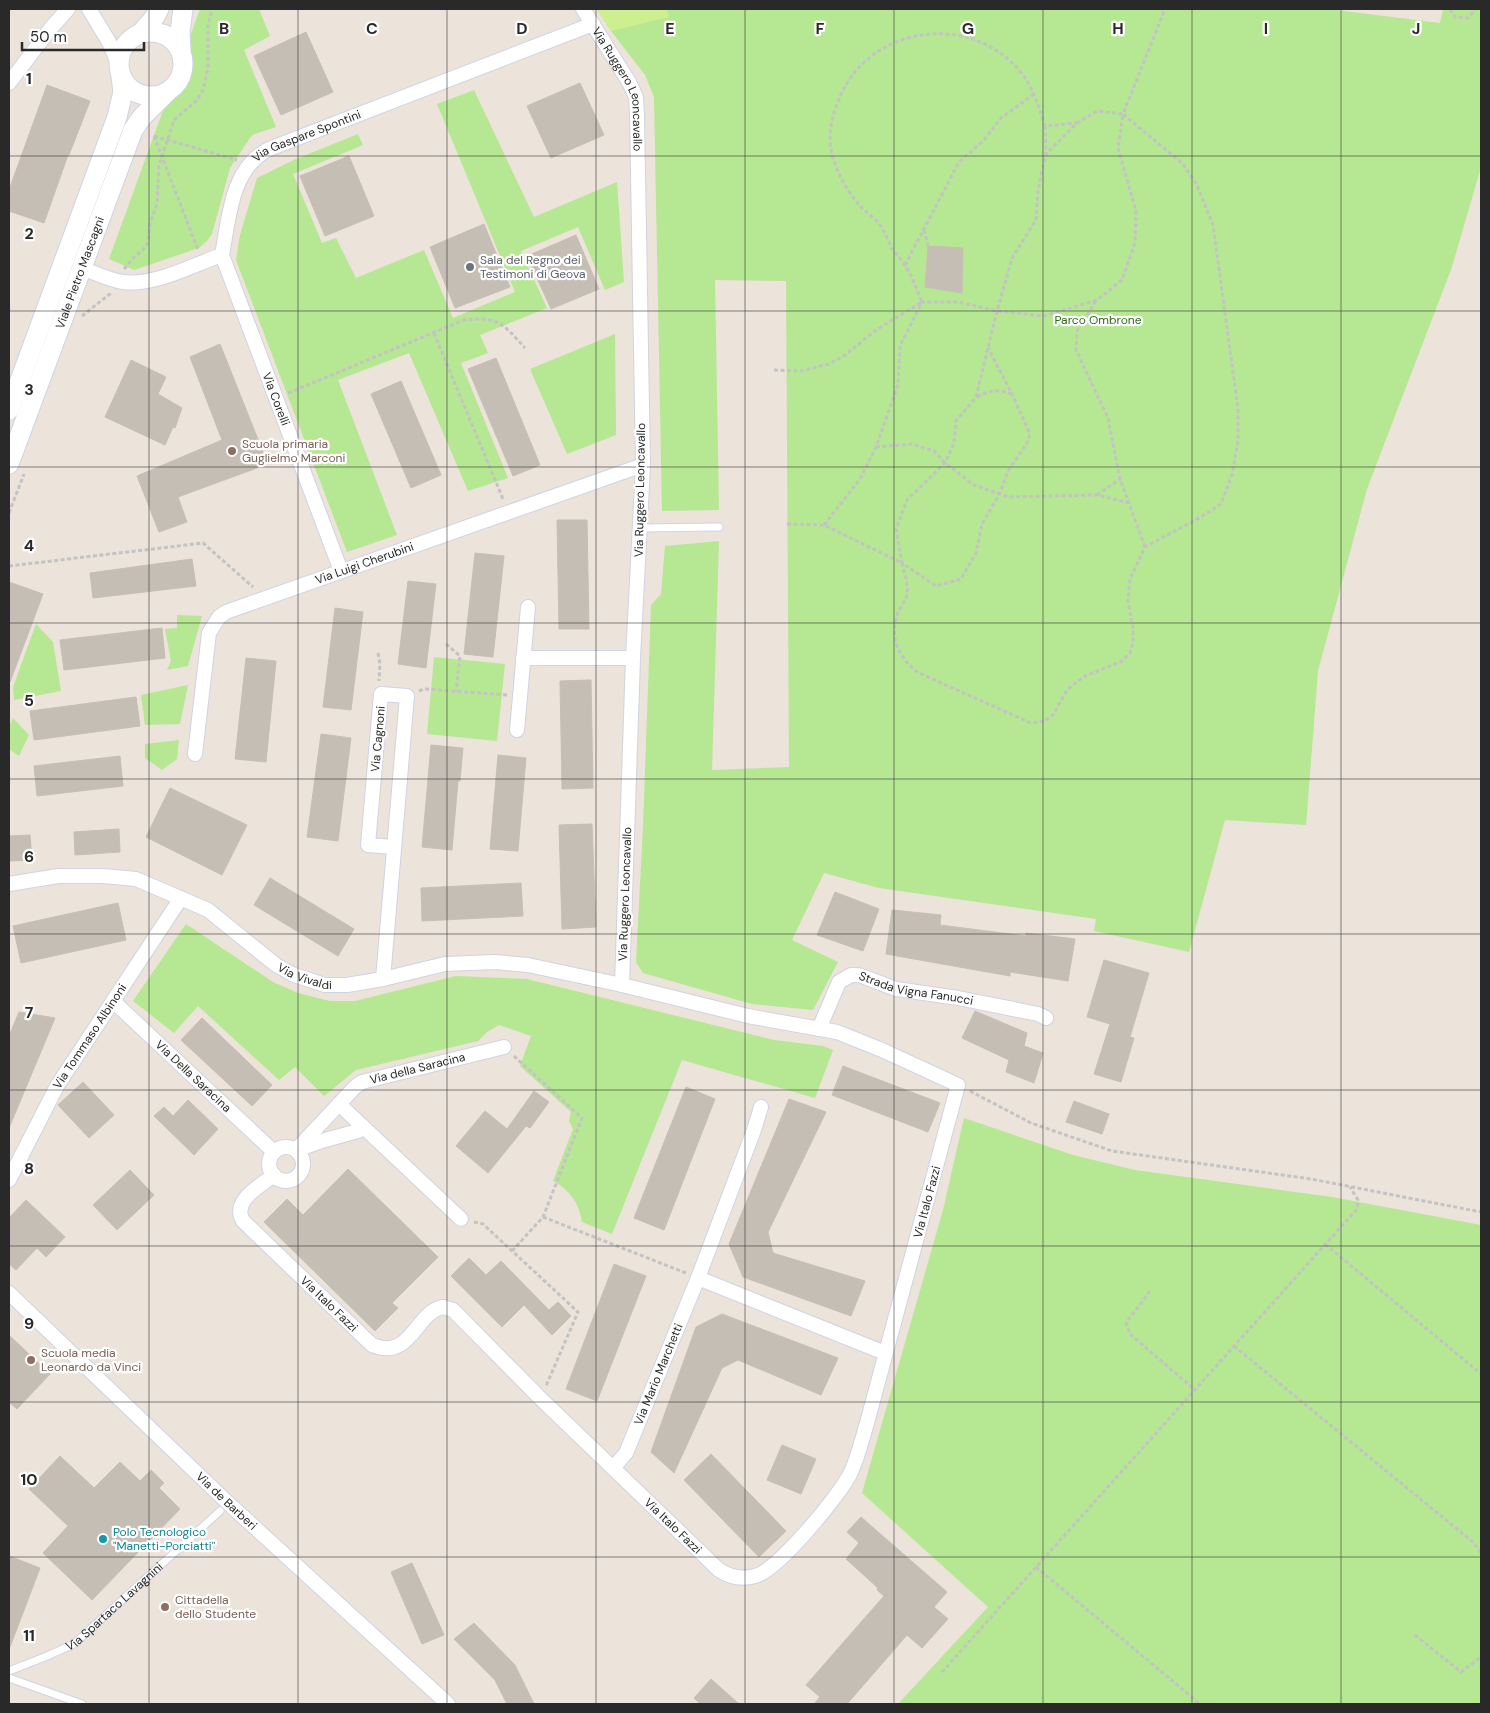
<svg xmlns="http://www.w3.org/2000/svg" width="1490" height="1713" viewBox="0 0 1490 1713" font-family="'DM Sans',sans-serif">
  <style>
    .green { fill: #b6e792 }
    .pitch { fill: #cdef8d }
    .building { fill: #c4beb5; stroke: #c8bfb3 }
    .lines { fill: none; stroke-linecap: round; stroke-linejoin: round }
    .service-casing { stroke: #cfd4e3; stroke-width: 9 }
    .minor-casing { stroke: #cfd4e3; stroke-width: 16 }
    .secondary-casing { stroke: #cfd4e3; stroke-width: 21 }
    .path { stroke: #c3c3c3; stroke-width: 3; stroke-dasharray: 4 2.5; stroke-linecap: butt }
    .service { stroke: #fff; stroke-width: 7 }
    .minor { stroke: #fff; stroke-width: 14 }
    .secondary { stroke: #fff; stroke-width: 19 }
    .grid { fill: none; stroke: #292929; stroke-width: 1; stroke-opacity: 0.55 }
    .worship-dot { fill: #6b7280; stroke: #fff; stroke-width: 2 }
    .education-dot { fill: #8d6e63; stroke: #fff; stroke-width: 2 }
    .culture-dot { fill: #0f9aa8; stroke: #fff; stroke-width: 2 }
    .labels { text-anchor: middle; dominant-baseline: central; stroke-width: 4.5; stroke-linejoin: round; paint-order: stroke }
    .street-label { font-size: 12px; fill: #292929; stroke: #fff }
    .worship-label { font-size: 12px; fill: #5b616d; stroke: #fff; text-anchor: start }
    .park-label { font-size: 12px; fill: #2d6a15; stroke: #fff }
    .education-label { font-size: 12px; fill: #785e54; stroke: #fff; text-anchor: start }
    .culture-label { font-size: 12px; fill: #0d838f; stroke: #fff; text-anchor: start }
    .grid-label { font-size: 16px; text-anchor: middle; font-weight: bold; fill: #292929; stroke: #fff; stroke-width: 4.5; stroke-linejoin: round; paint-order: stroke }
  </style>
  <rect width="100%" height="100%" fill="#ece3da"/>
  <path class="green" d="M200,9H259L270,36L244,50L276,127L252,135L230,168L212,234L207,241L199,248L134,270L109,259Z
    M597,9H1328L1440,23L1443,9H1481V167L1452,267L1367,489L1318,671L1306,825L1225,820L1189,952L1094,931L1096,919L879,888L824,873L792,940L838,962L813,1010L752,1004L643,973L636,962L643,827L651,605L661,594L665,546L719,541L712,770L789,767L786,281L715,280L719,510L662,511L654,97L645,75L611,31Z
    M474,90L534,217L617,182L624,282L605,290L578,227L521,251L547,308L480,335L488,353L461,363L508,478L468,491L409,353L338,380L397,535L347,552L236,260L240,235L257,178L296,159L358,134L363,145L293,174L322,243L336,238L356,278L424,250L453,318L515,292L437,104Z
    M615,334L616,435L567,454L530,369Z
    M177,615L202,616L188,666L167,670L171,661L165,629L177,628Z
    M36,624L53,642L61,691L14,700L13,687Z
    M434,657L505,664L497,741L427,734Z
    M188,685L180,724L145,725L141,695Z
    M13,718L29,735L19,756L9,749V727Z
    M179,740L177,759L162,770L145,758V744Z
    M186,924L273,982L298,993L330,1001H355L456,976L527,979L774,1040L823,1046L833,1050L815,1098L682,1060L612,1234L582,1222C579,1203 570,1190 553,1181L573,1129L569,1121L571,1112L520,1066L531,1036L499,1025L487,1032L478,1041L356,1070L324,1096L295,1067L279,1080L198,1006L174,1033L133,1001Z
    M964,1118L1073,1155L1135,1170L1332,1197L1481,1225V1704H898L988,1607L862,1493L943,1210Z"/>
  <path class="pitch" d="M597,9H667L669,17L611,31Z"/>
  <path class="building" d="M306,32L333,92L281,115L254,56Z
    M580,83L604,135L551,158L527,106Z
    M47,85L90,101L69,155H68L44,223L9,211V190Z
    M349,156L374,216L325,236L300,176Z
    M484,224L510,287L455,308L430,247Z
    M576,235L599,289L551,309L527,256Z
    M928,246L963,248L962,293L925,287Z
    M220,344L263,452L257,468L178,497L187,522L159,532L137,476L222,440L190,357Z
    M496,358L540,465L513,476L468,369Z
    M131,360L166,377L158,394L182,408L175,428L173,427L165,445L105,417Z
    M401,381L441,475L411,488L371,394Z
    M557,520H587L589,629H559Z
    M475,553L504,556L493,657L464,654Z
    M192,559L196,586L93,598L90,573Z
    M408,581L436,584L426,668L398,664Z
    M9,582L43,594L10,682L9,681Z
    M335,608L363,612L351,710L323,707Z
    M162,628L165,658L64,670L60,640Z
    M246,658L276,661L266,762L235,759Z
    M591,680L593,788L562,789L560,681Z
    M136,697L140,726L34,740L30,711Z
    M321,734L351,738L338,841L307,837Z
    M431,745L463,748L460,781H458L452,850L422,847Z
    M498,755L526,758L518,851L490,849Z
    M120,756L123,786L37,796L34,766Z
    M170,788L247,825L222,875L146,837Z
    M592,824L596,927L562,929L559,825Z
    M119,829L120,852L75,855L74,832Z
    M30,835L32,860L9,861V836Z
    M270,878L354,929L338,956L254,905Z
    M521,883L523,916L422,921L421,888Z
    M835,892L879,909L863,951L817,935Z
    M118,903L126,940L21,963L13,926Z
    M892,910L941,915L940,925L1026,936V933L1075,939L1068,981L1010,972V976L886,954Z
    M1104,960L1149,973L1130,1037L1134,1038L1121,1082L1094,1074L1110,1024L1087,1017Z
    M975,1011L1027,1033L1024,1046L1043,1053L1034,1083L1006,1072L1009,1060L962,1038Z
    M19,1012L55,1018L9,1128V1036Z
    M202,1018L272,1085L252,1106L181,1040Z
    M843,1066L940,1103L928,1132L832,1095Z
    M83,1082L114,1115L89,1138L58,1105Z
    M686,1087L715,1099L664,1230L634,1218Z
    M534,1091L549,1102L530,1128L526,1126L488,1173L456,1146L485,1111L507,1129Z
    M789,1099L826,1112L768,1232L773,1253L865,1281L851,1316L743,1277L729,1244Z
    M188,1100L218,1129L194,1155L154,1116L164,1107L173,1116Z
    M1074,1101L1109,1114L1102,1134L1066,1122Z
    M348,1169L438,1257L392,1303L398,1308L375,1331L264,1222L287,1199L303,1215Z
    M130,1170L154,1195L117,1230L93,1205Z
    M26,1200L65,1237L46,1257L37,1248L16,1270L9,1264V1218Z
    M469,1258L486,1275L501,1261L549,1310L558,1302L571,1316L552,1335L524,1305L502,1327L451,1276Z
    M614,1264L646,1276L597,1401L566,1389Z
    M722,1314L838,1358L821,1395L738,1360L722,1368L674,1473L651,1452L696,1327Z
    M9,1335L50,1374L17,1409L9,1402Z
    M782,1445L816,1459L801,1494L767,1480Z
    M711,1454L786,1531L759,1557L684,1480Z
    M60,1456L94,1488L120,1462L140,1481L151,1470L164,1483L159,1488L180,1509L92,1600L43,1553L68,1526L29,1489Z
    M861,1517L947,1592L934,1607L948,1619L922,1648L907,1635L847,1704H814L820,1697L806,1685L884,1596L877,1590L878,1588L846,1559L859,1543L847,1532Z
    M9,1556L40,1568L10,1647H9Z
    M412,1563L444,1635L422,1644L391,1572Z
    M474,1623L515,1665L534,1704H507L495,1680L454,1639Z
    M711,1679L739,1704H700L694,1698Z"/>
  <g class="lines">
    <defs>
      <g id="service">
        <path d="M640,528L719,527"/>
        <path id="s1" d="M9,1671L47,1656L74,1644L220,1511"/>
        <path d="M9,1678L82,1704"/>
      </g>
      <g id="minor">
        <path d="M89,9L109,42L119,66"/>
        <path id="s2" d="M583,9L629,82L636,97L637,115L643,465L633,658L622,985"/>
        <path d="M9,83L51,28L68,9"/>
        <path d="M82,268C95,273 109,280 123,282C156,286 192,265 222,255"/>
        <path id="s3" d="M341,571L222,255C229,218 231,168 269,149L593,24"/>
        <path d="M523,658H633"/>
        <path d="M517,730L528,607"/>
        <path id="s4" d="M195,754L209,633L219,617L226,612L643,465"/>
        <path id="s5" d="M9,884L58,876H103L136,879L208,910L276,965L294,975L325,985H347L383,979L445,964L495,962L528,965L622,985L748,1016L837,1032L882,1050L958,1085L867,1423C862,1439 858,1458 850,1474C839,1496 778,1570 755,1576C742,1580 730,1577 719,1570L540,1398L453,1310L443,1307C415,1312 412,1361 372,1345L243,1221C231,1201 260,1186 274,1175"/>
        <path d="M383,979L407,696L381,694L368,845L394,847"/>
        <path id="s6" d="M113,1001L274,1152"/>
        <path id="s7" d="M819,1029L839,982L851,975H859L896,989L958,998L1038,1014L1046,1018"/>
        <path d="M339,1104L461,1219"/>
        <circle cx="286" cy="1164" r="17"/>
        <path d="M299,1149L325,1140L358,1131L363,1127"/>
        <path id="s8" d="M296,1150L355,1087L362,1082L504,1047"/>
        <path id="s9" d="M9,1180L57,1086L181,898"/>
        <path d="M698,1278L885,1353"/>
        <path id="s10" d="M9,1293L228,1503L448,1704"/>
        <path id="s11" d="M613,1468L626,1453L698,1278L754,1130L761,1107"/>
      </g>
      <g id="secondary">
        <circle cx="151" cy="64" r="32"/>
        <path d="M140,34L154,18L159,9"/>
        <path d="M181,51L180,31L183,9"/>
        <path d="M9,410L117,117L123,92L121,76"/>
        <path id="s12" d="M9,464L133,130L142,117L167,92"/>
      </g>
    </defs>
    <use href="#service" class="service-casing"/>
    <use href="#minor" class="minor-casing"/>
    <use href="#secondary" class="secondary-casing"/>
    <path class="path" d="M1451,9V11L1455,17L1468,18L1476,9
      M1045,126L1046,153
      M154,136L198,250
      M154,136L237,160
      M924,230L928,246
      M905,265L959,162L983,141L1001,118L1034,94
      M124,269L134,257L142,251L148,243L150,223L157,204L159,166L174,120L197,100L203,90L208,68V26L212,9
      M1096,301L1077,331L1076,350L1108,418L1120,479L1145,547
      M82,316L111,293
      M434,333L503,499
      M774,370L801,371L829,364L845,355L876,330L922,302C916,289 912,275 904,264C901,259 896,254 892,249C888,240 884,230 878,222C873,217 866,212 861,207C845,189 831,164 830,139C830,125 834,111 839,99C868,27 967,11 1018,69C1033,86 1038,105 1045,126L1077,123
      M288,393L464,320C499,316 503,324 525,348
      M977,397C989,391 998,388 1011,394
      M876,447L912,444L934,451L945,463L974,485L1008,497L1097,495L1129,503
      M1097,495L1120,479
      M9,513L24,474
      M787,524L824,525L902,563C904,572 909,585 907,594C906,602 899,608 897,615C889,639 900,660 919,673L1031,723L1044,721L1053,715L1067,690L1083,677L1122,661L1130,653L1133,643V629L1128,600L1130,579L1145,547L1201,517L1221,504L1232,475L1238,441V409L1213,225L1197,185L1183,164L1123,114L1165,9
      M824,525L860,479L876,447L898,385L900,346L922,302H958L997,311L1044,316L1097,300L1122,280L1135,243L1136,211L1118,148L1123,114L1097,111L1077,123L1046,154L1038,190L1036,220L1012,258L997,311L976,397L956,421L954,443L945,463L907,500L896,529L902,563L936,586L961,579L976,553L982,524L999,495L1008,471L1029,440V432L1012,394L988,348
      M9,566L203,543L253,587
      M446,644L460,656L456,691
      M378,653L380,664L379,681
      M419,691L424,689L507,695
      M970,1091L1031,1123L1112,1151L1311,1179L1481,1212
      M543,1217L686,1273
      M474,1222L483,1224L578,1312L546,1386
      M1325,1244L1481,1374
      M512,1251L543,1217L582,1118L514,1056
      M1150,1291L1126,1323L1130,1334L1195,1390
      M1234,1346L1474,1543L1481,1553
      M1036,1567L1200,1704
      M1415,1635L1461,1672L1481,1657
      M942,1672L1357,1209L1358,1200L1350,1187"/>
    <use href="#service" class="service"/>
    <use href="#minor" class="minor"/>
    <use href="#secondary" class="secondary"/>
  </g>
  <path class="grid" d="M149,9V1704M298,9V1704M447,9V1704M596,9V1704M745,9V1704M894,9V1704M1043,9V1704M1192,9V1704M1341,9V1704M9,156H1481M9,311H1481M9,467H1481M9,623H1481M9,779H1481M9,934H1481M9,1090H1481M9,1246H1481M9,1402H1481M9,1557H1481"/>
  <circle class="worship-dot" cx="470" cy="267" r="5"/>
  <g class="education-dot">
    <circle cx="232" cy="451" r="5"/>
    <circle cx="31" cy="1360" r="5"/>
    <circle cx="165" cy="1607" r="5"/>
  </g>
  <circle class="culture-dot" cx="103" cy="1539" r="5"/>
  <g class="labels">
    <g class="street-label">
      <text stroke="none"><textPath href="#s2" startOffset="90">Via Ruggero Leoncavallo</textPath></text>
      <text stroke="none"><textPath href="#s3" startOffset="498">Via Gaspare Spontini</textPath></text>
      <text stroke="none"><textPath href="#s12" startOffset="204">Viale Pietro Mascagni</textPath></text>
      <text transform="translate(276 399) rotate(69)">Via Corelli</text>
      <text transform="translate(640 490) rotate(-89)">Via Ruggero Leoncavallo</text>
      <text stroke="none"><textPath href="#s4" startOffset="296">Via Luigi Cherubini</textPath></text>
      <text transform="translate(378 739) rotate(-85)">Via Cagnoni</text>
      <text transform="translate(625 894) rotate(-88)">Via Ruggero Leoncavallo</text>
      <text stroke="none"><textPath href="#s5" startOffset="325">Via Vivaldi</textPath></text>
      <text stroke="none"><textPath href="#s7" startOffset="132">Strada Vigna Fanucci</textPath></text>
      <text stroke="none"><textPath href="#s9" startOffset="165">Via Tommaso Albinoni</textPath></text>
      <text stroke="none"><textPath href="#s8" startOffset="152">Via della Saracina</textPath></text>
      <text stroke="none"><textPath href="#s6" startOffset="110">Via Della Saracina</textPath></text>
      <text transform="translate(927 1202) rotate(-75)">Via Italo Fazzi</text>
      <text transform="translate(329 1304) rotate(44)">Via Italo Fazzi</text>
      <text stroke="none"><textPath href="#s11" startOffset="105">Via Mario Marchetti</textPath></text>
      <text stroke="none"><textPath href="#s10" startOffset="301">Via de Barberi</textPath></text>
      <text transform="translate(673 1526) rotate(44)">Via Italo Fazzi</text>
      <text stroke="none"><textPath href="#s1" startOffset="125">Via Spartaco Lavagnini</textPath></text>
    </g>
    <g class="worship-label">
      <text x="480" y="260">Sala del Regno dei<tspan x="480" dy="14">Testimoni di Geova</tspan></text>
    </g>
    <g class="park-label">
      <text x="1098" y="320">Parco Ombrone</text>
    </g>
    <g class="education-label">
      <text x="242" y="444">Scuola primaria<tspan x="242" dy="14">Guglielmo Marconi</tspan></text>
      <text x="41" y="1353">Scuola media<tspan x="41" dy="14">Leonardo da Vinci</tspan></text>
      <text x="175" y="1600">Cittadella<tspan x="175" dy="14">dello Studente</tspan></text>
    </g>
    <g class="culture-label">
      <text x="113" y="1532">Polo Tecnologico<tspan x="113" dy="14">"Manetti-Porciatti"</tspan></text>
    </g>
  </g>
  <g class="grid-label">
    <text x="224" y="34">B</text>
    <text x="372" y="34">C</text>
    <text x="522" y="34">D</text>
    <text x="670" y="34">E</text>
    <text x="820" y="34">F</text>
    <text x="968" y="34">G</text>
    <text x="1118" y="34">H</text>
    <text x="1266" y="34">I</text>
    <text x="1416" y="34">J</text>
    <text x="29" y="84">1</text>
    <text x="29" y="239">2</text>
    <text x="29" y="395">3</text>
    <text x="29" y="551">4</text>
    <text x="29" y="706">5</text>
    <text x="29" y="862">6</text>
    <text x="29" y="1018">7</text>
    <text x="29" y="1174">8</text>
    <text x="29" y="1329">9</text>
    <text x="29" y="1485">10</text>
    <text x="29" y="1641">11</text>
  </g>
  <rect width="1490" height="1713" fill="none" stroke="#292929" stroke-width="20"/>
  <path d="M22 42v8h122v-8" fill="none" stroke="#292929" stroke-width="2.5"/>
  <text x="30" y="42" font-size="15" fill="#292929" stroke="#ffffff" stroke-width="4" paint-order="stroke">50 m</text>
</svg>
